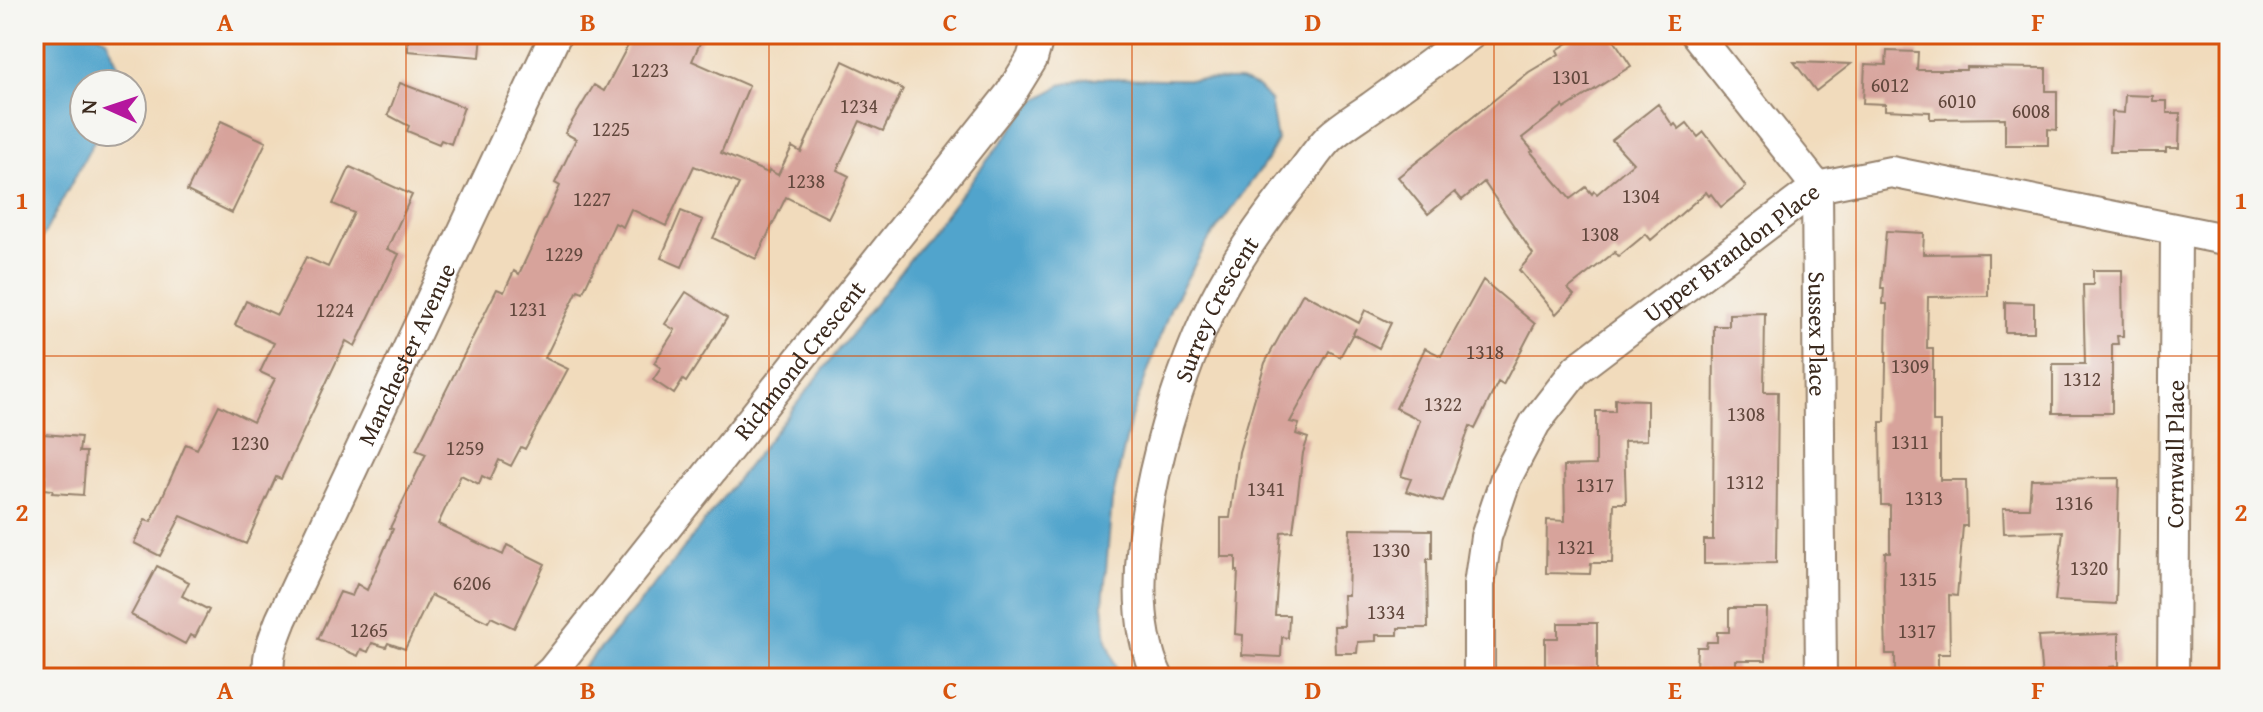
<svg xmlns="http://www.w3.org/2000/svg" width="2263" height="712" viewBox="0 0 2263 712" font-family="'Gentium Book Plus',serif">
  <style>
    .water { fill: #51a4cc; stroke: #466775; stroke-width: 2 }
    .building { fill: #d7a39b }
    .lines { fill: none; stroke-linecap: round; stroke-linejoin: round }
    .street-casing { stroke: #96826d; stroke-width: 34 }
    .street { stroke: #fff; stroke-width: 30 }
    .grid { fill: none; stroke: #d7540e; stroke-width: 2; stroke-opacity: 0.55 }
    .labels { text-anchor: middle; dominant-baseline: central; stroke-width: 8; stroke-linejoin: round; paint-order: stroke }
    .number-label { font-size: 20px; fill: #62483d }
    .street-label { font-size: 24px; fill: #3b2a1e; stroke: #f6f6f2 }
    .neatline { fill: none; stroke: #d7540e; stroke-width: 3 }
    .grid-label { font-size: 26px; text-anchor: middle; font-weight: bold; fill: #d7540e }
  </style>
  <rect width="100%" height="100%" fill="#f6f6f2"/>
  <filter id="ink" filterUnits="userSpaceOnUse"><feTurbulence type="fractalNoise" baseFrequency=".0125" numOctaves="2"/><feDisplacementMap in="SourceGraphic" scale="16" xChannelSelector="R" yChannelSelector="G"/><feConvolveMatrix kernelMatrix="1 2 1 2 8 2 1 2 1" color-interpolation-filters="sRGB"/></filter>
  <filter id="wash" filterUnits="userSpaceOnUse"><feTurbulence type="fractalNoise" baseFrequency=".006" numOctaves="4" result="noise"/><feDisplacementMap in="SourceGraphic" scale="32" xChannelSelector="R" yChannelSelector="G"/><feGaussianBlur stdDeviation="1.8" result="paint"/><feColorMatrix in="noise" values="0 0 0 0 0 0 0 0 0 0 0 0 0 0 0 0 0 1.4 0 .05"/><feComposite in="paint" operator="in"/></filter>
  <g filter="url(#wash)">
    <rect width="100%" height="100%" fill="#f1dbbc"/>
    <path class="water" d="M34,34H98L107,40L122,75V84H84V132H99L34,253Z
      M1091,78L1240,80L1258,87L1270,100L1277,140L1268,159L1208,241L1171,307L1131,418L1112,501L1103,605L1107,640L1120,678H574L650,591L1033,102L1061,85Z"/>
    <g id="blocks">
      <path class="building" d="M408,34H482L480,57L408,51Z
        M634,34H704L692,61L749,86L721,153L768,173L769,170L778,175L792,147L801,152L843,61L903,89L883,131L860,121L837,170L849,176L828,218L786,197L756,259L713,238L739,184L694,166L666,226L631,209L623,227L615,223L583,292L578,290L545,358L568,369L525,449L521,447L511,466L499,460L490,480L482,476L479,484L461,475L438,524L503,555L507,545L545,564L514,628L491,617L488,622L431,595L405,649L388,643L386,647L372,643L368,652L361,649L358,656L318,639L340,592L352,596L357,584L367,590L393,529L390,528L426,454L416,450L497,289L504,292L514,271L519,274L560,186L555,183L576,139L565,133L594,85L604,91Z
        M1582,34H1610L1631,66L1564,109L1563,106L1522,138L1533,151L1531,152L1570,199L1586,187L1592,194L1594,191L1597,194L1633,163L1612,140L1658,104L1673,126L1675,124L1679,129L1687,123L1698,137L1704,132L1746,187L1721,207L1711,194L1709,196L1706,192L1651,240L1646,234L1618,257L1615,252L1568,289L1574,295L1556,314L1519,270L1533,254L1484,182L1462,200L1455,192L1428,214L1398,177L1529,72L1559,54L1557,50Z
        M1887,51L1918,52L1917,70H1966V67L2046,68V91H2057V130L2048,129V145H2005V118L1930,119V112L1885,110V104L1863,103L1865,64L1886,65Z
        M1794,62L1851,64L1816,91Z
        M400,83L464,107L451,144L441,140L439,144L407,131L409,126L388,115Z
        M2125,95L2153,96V101H2167V113H2180L2179,148H2166V152H2110L2112,112L2124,113Z
        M221,121L266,142L232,213L187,191Z
        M350,167L412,195L387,249L399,254L355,346L346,341L281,479L276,477L246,544L181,516L160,556L134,543L145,520L151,522L186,444L197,449L219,405L253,422L275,379L260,372L274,343L235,325L246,301L277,315L306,257L328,267L354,213L333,204Z
        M681,211L703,220L682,267L661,258Z
        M1886,231L1924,233L1923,254L1988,253V296L1928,297L1927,348H1933V422H1940V480H1966L1967,526H1963L1957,596L1949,595L1950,654H1938V678H1895V654H1886L1884,585L1885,552H1890V505H1881L1880,422H1885L1887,304H1883L1884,288H1881Z
        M2093,270H2122L2123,336H2117L2118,344H2112V413H2053V364H2085L2083,285H2093Z
        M1483,280L1535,324L1503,385L1498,382L1475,429L1470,426L1443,502L1406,491L1411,479L1401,476L1420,420L1396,408L1425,348L1441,356Z
        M686,292L727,318L686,382L683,380L674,394L653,380L661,368L654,363L675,330L665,324Z
        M1303,293L1359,323L1365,310L1391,323L1379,348L1353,334L1356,328L1340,357L1329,351L1290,422L1299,424L1296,434L1308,438L1303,453L1293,531L1281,532L1275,615H1289L1288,638L1282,637L1281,657L1242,655L1243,635L1235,634L1238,571H1236V557H1221V518H1230L1239,452L1265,363Z
        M2005,302L2034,303V332H2005Z
        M1765,313L1764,392H1778L1776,563L1704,564V540H1713L1714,326H1729V314Z
        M1615,399L1647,400V440L1624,441L1626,503H1614L1612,563H1591L1590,574L1546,573L1547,520L1565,521L1564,466L1596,465V411H1615Z
        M43,434L81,437L79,452H86L83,495L52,493L53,490L44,489L45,479L34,478V452H42Z
        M2119,478L2116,604L2055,601L2063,531L2004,533L2003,508H2029L2031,479Z
        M1350,529L1432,530V559H1427L1428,628H1398V635H1376V641L1358,642L1357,653H1335L1334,626H1344L1343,595H1348Z
        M157,566L189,582L182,596L209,610L195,637L190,635L185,644L131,615Z
        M1729,608H1767L1766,660H1736V678H1709L1706,670H1696L1697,647H1706L1707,642H1717V632H1729Z
        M1558,623H1597V671H1545V638H1558Z
        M2119,633V666L2110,667L2109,678H2042L2038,637Z"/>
    </g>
  </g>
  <g filter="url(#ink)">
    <use href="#blocks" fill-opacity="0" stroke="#96826d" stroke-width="2"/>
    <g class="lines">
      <defs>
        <g id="street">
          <path id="s1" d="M1696,34L1817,187L1821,678"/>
          <path id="s2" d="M270,678C265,657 274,639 281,620L556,34"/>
          <path id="s3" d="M544,678L552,671L1011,93L1032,59L1039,34"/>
          <path id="s4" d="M1158,678C1113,584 1165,409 1206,319C1229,268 1264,220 1299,176C1309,164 1318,149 1329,138C1342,126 1359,116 1373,106C1406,82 1439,58 1471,34"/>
          <path id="s5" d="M1479,678V585L1486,537L1506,478L1535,423L1577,369L1817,187L1891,172L2229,240"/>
          <path id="s6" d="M2173,678L2176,231"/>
        </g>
      </defs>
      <use href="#street" class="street-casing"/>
      <use href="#street" class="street"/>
    </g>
  </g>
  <path class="grid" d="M406,34V678M769,34V678M1132,34V678M1494,34V678M1856,34V678M34,356H2229"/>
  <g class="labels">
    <g class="number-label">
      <text x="650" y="69">1223</text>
      <text x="1571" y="76">1301</text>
      <text x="1890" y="84">6012</text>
      <text x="1957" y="100">6010</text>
      <text x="859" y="105">1234</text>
      <text x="2031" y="110">6008</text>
      <text x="611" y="128">1225</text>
      <text x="806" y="180">1238</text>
      <text x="1641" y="195">1304</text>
      <text x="592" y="198">1227</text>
      <text x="1600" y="233">1308</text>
      <text x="564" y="253">1229</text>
      <text x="528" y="308">1231</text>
      <text x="335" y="309">1224</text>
      <text x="1485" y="351">1318</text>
      <text x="1910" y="365">1309</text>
      <text x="2082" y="378">1312</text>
      <text x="1443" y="403">1322</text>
      <text x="1746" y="413">1308</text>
      <text x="1910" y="441">1311</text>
      <text x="250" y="442">1230</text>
      <text x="465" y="447">1259</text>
      <text x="1745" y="481">1312</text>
      <text x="1595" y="484">1317</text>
      <text x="1266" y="488">1341</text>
      <text x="1924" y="497">1313</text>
      <text x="2074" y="502">1316</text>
      <text x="1576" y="546">1321</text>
      <text x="1391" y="549">1330</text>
      <text x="2089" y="567">1320</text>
      <text x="1918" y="578">1315</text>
      <text x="472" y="582">6206</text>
      <text x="1386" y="611">1334</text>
      <text x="369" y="629">1265</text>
      <text x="1917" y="630">1317</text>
    </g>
    <g class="street-label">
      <text stroke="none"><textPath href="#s5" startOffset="528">Upper Brandon Place</textPath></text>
      <text stroke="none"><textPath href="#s4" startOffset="384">Surrey Crescent</textPath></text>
      <text stroke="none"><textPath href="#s1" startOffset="342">Sussex Place</textPath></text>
      <text stroke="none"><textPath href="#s2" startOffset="354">Manchester Avenue</textPath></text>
      <text stroke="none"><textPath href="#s3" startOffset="408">Richmond Crescent</textPath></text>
      <text stroke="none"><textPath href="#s6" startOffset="224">Cornwall Place</textPath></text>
    </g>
  </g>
  <rect width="2263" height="712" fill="none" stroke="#f6f6f2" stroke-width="88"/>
  <g transform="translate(108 108) rotate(273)"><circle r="38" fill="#f6f6f2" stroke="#aba49d" stroke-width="2"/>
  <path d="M0-6L14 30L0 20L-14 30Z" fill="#b5179e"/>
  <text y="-12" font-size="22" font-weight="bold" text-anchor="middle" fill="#3b2a1e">N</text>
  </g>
  <rect x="44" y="44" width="2175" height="624" class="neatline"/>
  <g class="grid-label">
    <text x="225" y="31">A</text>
    <text x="588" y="31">B</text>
    <text x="950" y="31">C</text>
    <text x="1313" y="31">D</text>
    <text x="1675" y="31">E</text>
    <text x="2038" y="31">F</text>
    <text x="22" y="209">1</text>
    <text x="2241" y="209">1</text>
    <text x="22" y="521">2</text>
    <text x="2241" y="521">2</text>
    <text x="225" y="699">A</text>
    <text x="588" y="699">B</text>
    <text x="950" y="699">C</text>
    <text x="1313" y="699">D</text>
    <text x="1675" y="699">E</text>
    <text x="2038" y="699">F</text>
  </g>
</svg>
